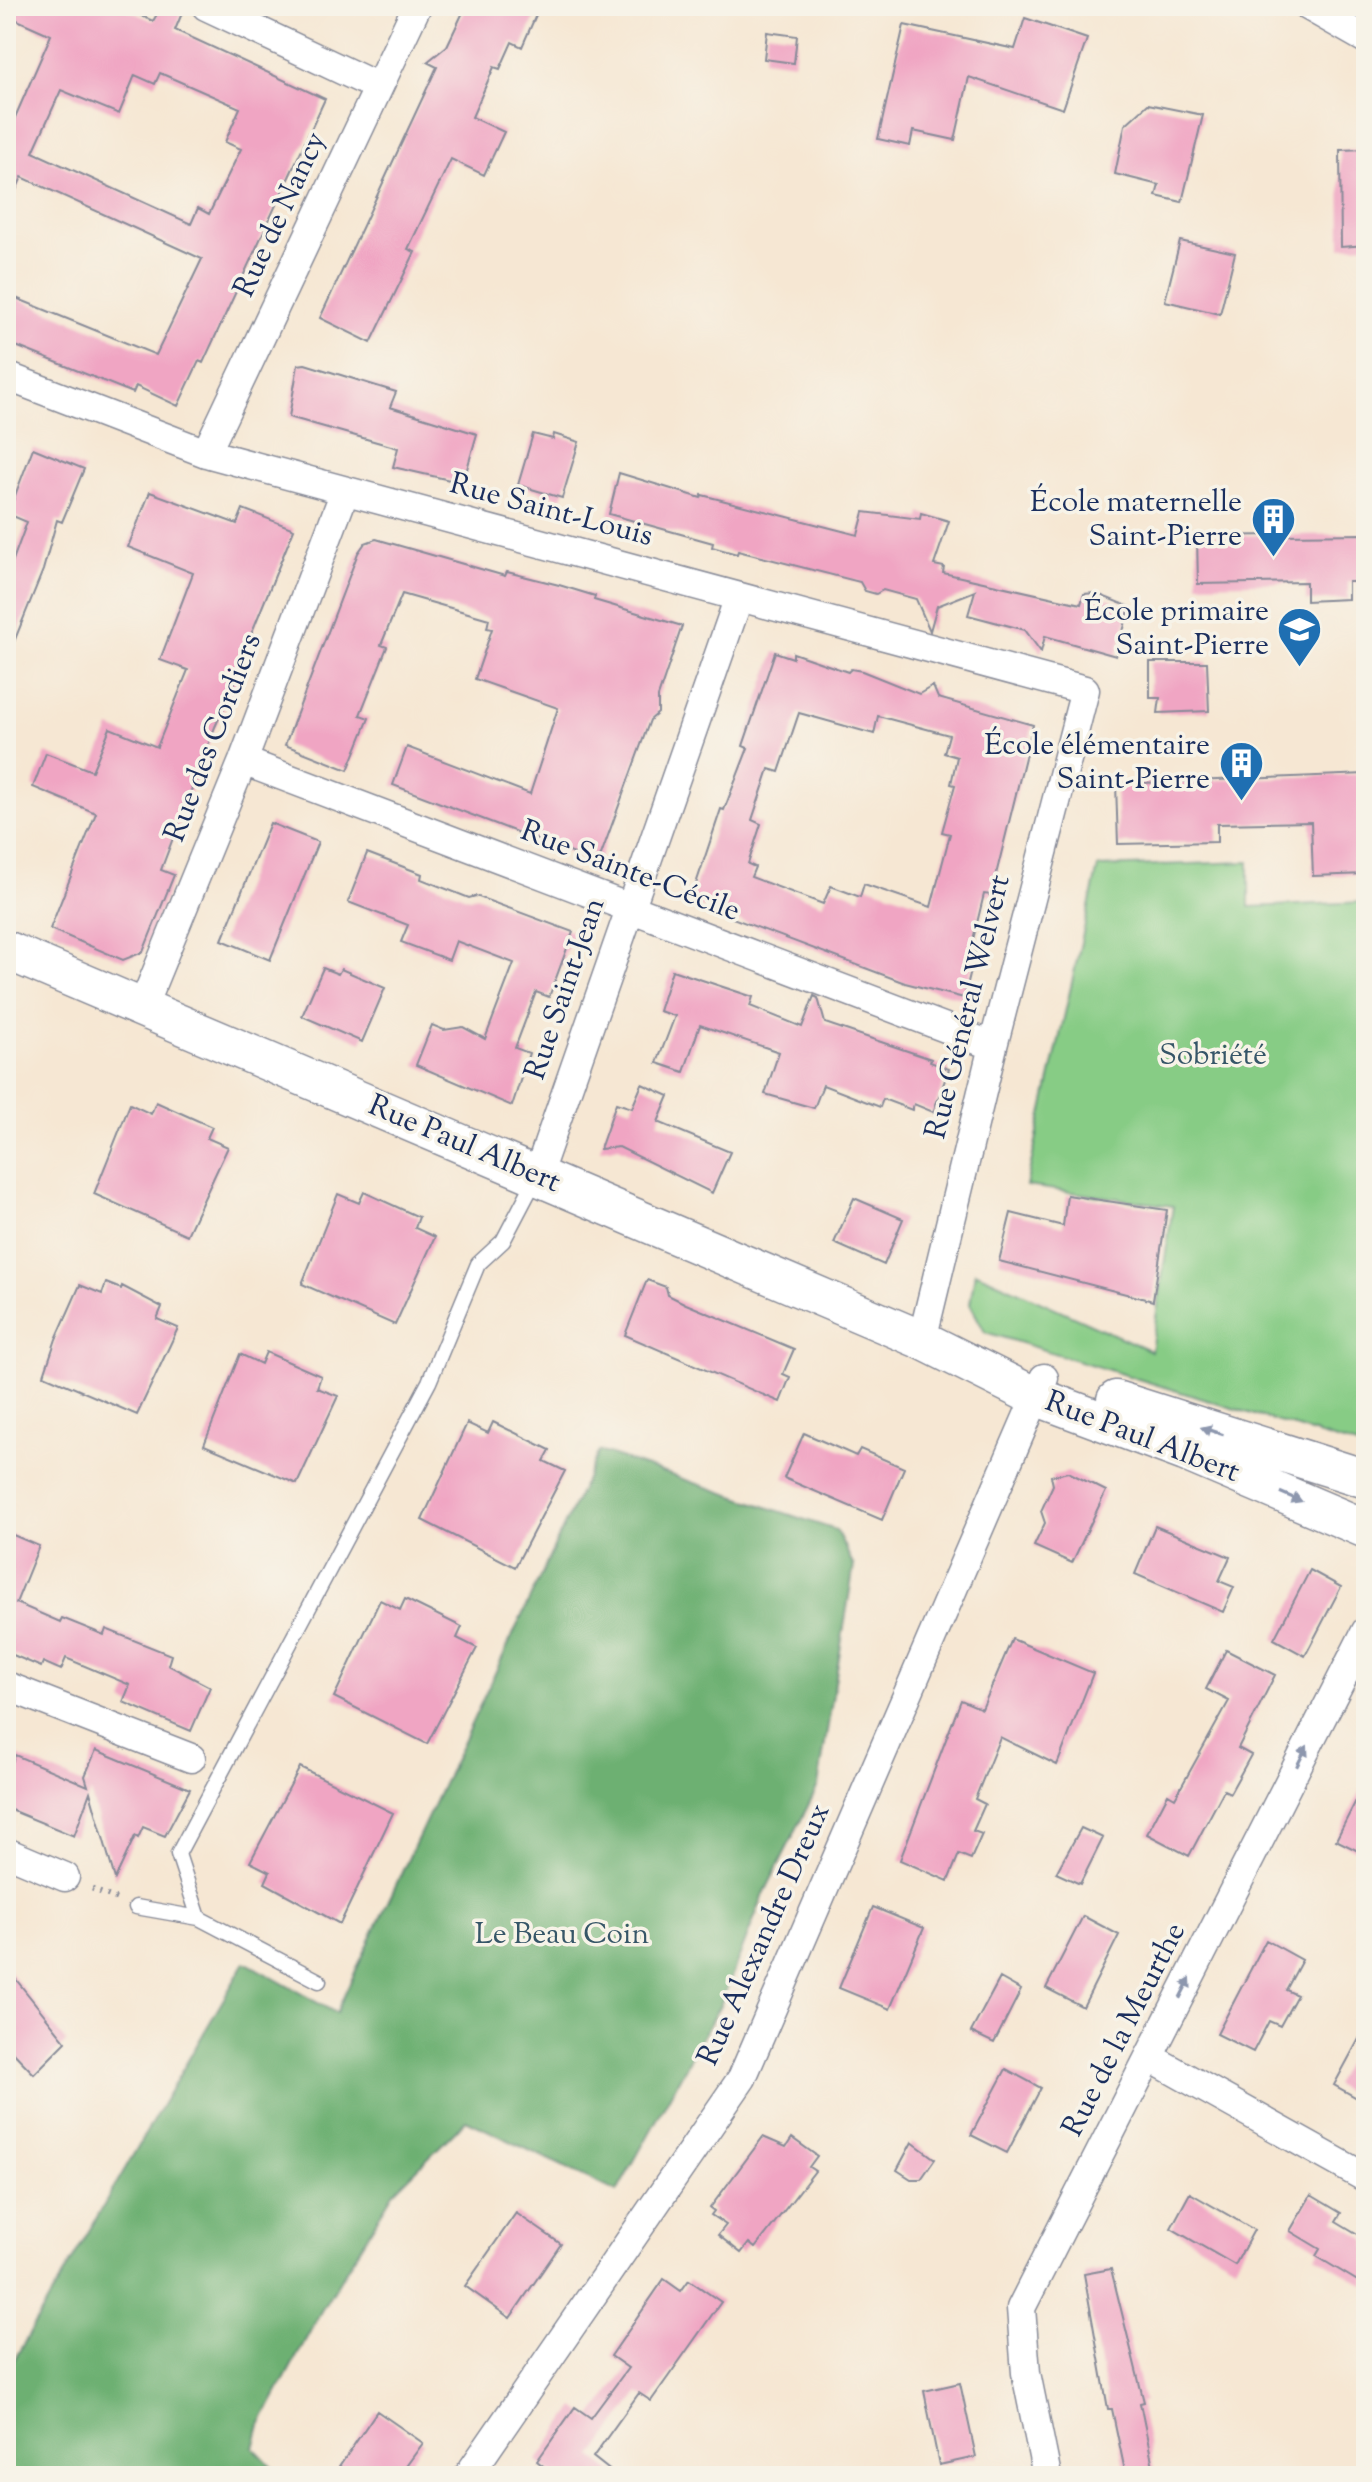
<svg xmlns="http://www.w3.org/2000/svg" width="1372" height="2482" viewBox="0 0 1372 2482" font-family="'Sorts Mill Goudy',serif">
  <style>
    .green { fill: #87cc85; stroke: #517e72; stroke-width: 2 }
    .forest { fill: #6db072; stroke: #447068; stroke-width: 2 }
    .building { fill: #f0a5c3; fill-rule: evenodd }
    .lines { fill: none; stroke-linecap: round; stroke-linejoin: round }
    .lane-casing { stroke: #888b98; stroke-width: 17 }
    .street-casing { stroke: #888b98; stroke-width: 31 }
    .secondary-casing { stroke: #888b98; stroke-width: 41 }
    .path { stroke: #888b98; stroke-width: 5; stroke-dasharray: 2 6; stroke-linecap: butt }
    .lane { stroke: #fff; stroke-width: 14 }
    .street { stroke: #fff; stroke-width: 28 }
    .secondary { stroke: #fff; stroke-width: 38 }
    .oneway { fill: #8d97ae }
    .labels { text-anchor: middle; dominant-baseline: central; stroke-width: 7; stroke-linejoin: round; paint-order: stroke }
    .street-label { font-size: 30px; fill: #1b2f5e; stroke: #f7f3e8 }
    .poi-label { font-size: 30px; fill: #1b2f5e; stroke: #f7f3e8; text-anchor: end }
    .park-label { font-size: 30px; fill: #365668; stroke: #f7f3e8 }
  </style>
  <rect width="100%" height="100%" fill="#f7f3e8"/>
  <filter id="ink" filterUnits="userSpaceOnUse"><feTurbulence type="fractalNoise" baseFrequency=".0125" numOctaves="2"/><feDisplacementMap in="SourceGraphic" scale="16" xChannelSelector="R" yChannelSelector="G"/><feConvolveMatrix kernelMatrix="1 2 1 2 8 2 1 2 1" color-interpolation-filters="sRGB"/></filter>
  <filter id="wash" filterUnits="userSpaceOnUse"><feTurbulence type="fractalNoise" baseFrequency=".006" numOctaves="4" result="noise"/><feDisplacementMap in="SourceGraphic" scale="32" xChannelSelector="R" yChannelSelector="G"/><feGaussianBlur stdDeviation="1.8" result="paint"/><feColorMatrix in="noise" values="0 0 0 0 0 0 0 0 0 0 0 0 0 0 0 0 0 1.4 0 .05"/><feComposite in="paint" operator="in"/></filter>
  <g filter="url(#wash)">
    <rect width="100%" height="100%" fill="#f6e7d3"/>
    <path class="green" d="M1249,862V907L1366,902V1449L985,1332L970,1304L975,1272L1151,1351L1173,1206L1026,1186L1098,867Z"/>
    <path class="forest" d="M599,1451L836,1530L854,1566L818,1786L764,1894L721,2003L617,2192L466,2120L393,2193L321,2311L260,2425L254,2448L281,2476H6V2374L245,1962L336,2013Z"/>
    <g id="blocks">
      <path class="building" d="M6,6H119L153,21L162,6H185L175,30L325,99L203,363L199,361L178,406L136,386L133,393L6,342V294L156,355L202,259L22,177L6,212V138L51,35L6,15ZM160,73L240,108L225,142L241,149L209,214L198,208L191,224L33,152L61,90L119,114L135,75L155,84Z
        M466,6H517L536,15L522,47L512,42L500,69L494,67L472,117L504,132L484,175L451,159L408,249L415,252L371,343L320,318L437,67L427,62L447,46Z
        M1025,18L1087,39L1063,109L969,77L955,140L913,131L910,146L878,139L904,25L1015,49Z
        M767,32L797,36L794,63L764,59Z
        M1148,104L1203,115L1182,202L1156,196L1159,185L1115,174L1125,125Z
        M1366,149V245L1341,247L1340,150Z
        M1180,241L1235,253L1220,314L1165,301Z
        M305,364L396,392L390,407L477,434L463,483L393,467L398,448L289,417L298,365Z
        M533,434L553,439L554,434L579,442L562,498L518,485Z
        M33,448L84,469L62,522L57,520L43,570L7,659L6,579L27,522L8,514Z
        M619,473L701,498L702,495L858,535L864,512L920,519L921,513L949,521L934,565L944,567L943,573L1081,604L1084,594L1095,593L1130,607L1116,656L1045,636L1041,652L1025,630L968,615L975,591L937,606L930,631L916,599L883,590L876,594L865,591L860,582L738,551L737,554L712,547L713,543L609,514Z
        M150,492L237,524L243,509L294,529L245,649L249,651L215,727L161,870L174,875L143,952L123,960L50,929L96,813L33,787L46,753L92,771L110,728L157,747L188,670L160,660L193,573L128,547Z
        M1366,534V582H1348V599L1306,601V582L1198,584L1197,536Z
        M376,539L505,576L507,572L559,585L595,596L594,600L682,626L658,697V713L650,720L598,863L393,785L407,747L530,794L558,708L475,679L492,629L487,628L489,619L402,594L381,645L387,647L360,715L369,718L348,770L285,745L358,553L365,543Z
        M775,652L793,658V653L848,672L851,669L862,671L919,694L933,686L938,698L1033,725L991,895L984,894L971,948L976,950L964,998L905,983L690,902L721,809L724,810L748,748L743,746ZM799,713L874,734L878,716L949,735L944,753L957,757L951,784L955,785L942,832L950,834L931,907L864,884L860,897L831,886L823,904L751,877L755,867L748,864L761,824L752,820L769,769L779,772Z
        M1150,662H1207L1209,711L1158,713L1160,698H1150Z
        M1366,774V874L1313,876L1311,822L1217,824V842L1118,844L1116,784Z
        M270,823L318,842L270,960L222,940Z
        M367,853L422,874L421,879L469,898L476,896L573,932L549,997L536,992L515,1048L529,1053L512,1106L416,1065L432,1025L444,1030L463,1027L485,1039L514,963L456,941L449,960L401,942L408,925L348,902Z
        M323,968L338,974L341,969L385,988L362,1042L302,1016Z
        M672,970L753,997L750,1006L802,1027L814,996L818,998L825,1023L931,1059L930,1062L949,1069L933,1112L914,1104L912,1110L883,1099L880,1107L823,1085L814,1108L765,1094L779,1052L700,1025L684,1072L657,1063L675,1016L659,1011Z
        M642,1084L669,1096L658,1122L730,1152L712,1193L619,1147L600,1149L616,1103L632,1108Z
        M156,1102L212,1127L207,1138L228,1147L187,1235L94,1194L130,1104L151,1114Z
        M364,1192L419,1217L415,1228L435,1237L395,1325L302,1284L338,1194L359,1203Z
        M1067,1195L1167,1210L1153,1301L999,1261L1011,1213L1063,1226Z
        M854,1198L903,1219L884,1265L834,1243Z
        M647,1280L666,1287L668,1295L686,1304L794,1349L783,1374L790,1377L780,1402L625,1335Z
        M106,1283L121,1289L122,1286L162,1307L157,1319L178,1328L137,1415L44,1375L56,1339L80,1285L102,1294Z
        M266,1352L321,1376L317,1388L338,1396L297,1484L204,1445L240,1354L261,1364Z
        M493,1422L550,1450L544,1461L565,1471L515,1567L422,1520L467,1423L488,1433Z
        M804,1433L856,1456L860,1449L904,1468L882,1520L784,1478Z
        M1068,1472L1106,1491L1072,1563L1034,1546L1045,1523L1041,1511L1053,1485L1051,1476Z
        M1155,1526L1230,1557L1219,1581L1234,1587L1223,1612L1135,1574Z
        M6,1532L39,1546L16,1603L60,1622L62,1618L104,1635L106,1629L171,1655L168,1665L210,1687L191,1731L123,1702L130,1685L66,1658L61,1670L43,1662L41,1667L6,1652Z
        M1310,1570L1341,1587L1305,1656L1274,1639Z
        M405,1599L462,1627L457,1638L477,1648L427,1744L334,1697L380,1600L400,1610Z
        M1012,1639L1093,1673L1057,1765L1000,1737L975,1799L985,1804L973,1831L982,1834L971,1859L959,1854L948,1881L900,1860L961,1700L982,1709Z
        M1226,1650L1275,1675L1238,1748L1251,1755L1230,1793L1224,1790L1189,1856L1147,1834L1168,1794L1175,1798L1229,1701L1206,1689Z
        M96,1750L190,1789L165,1836L143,1827L138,1838L135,1836L115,1879L90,1792L74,1836L6,1808V1777L15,1755L88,1786L85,1776Z
        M300,1767L393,1813L340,1924L265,1883L270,1872L250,1862Z
        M1366,1781V1855L1336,1840Z
        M1081,1828L1103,1838L1080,1884L1056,1873Z
        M873,1907L924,1928L890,2009L839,1988Z
        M1083,1916L1119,1935L1083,2007L1046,1988Z
        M1266,1940L1302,1960L1286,1990L1297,1995L1280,2026L1269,2021L1253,2052L1217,2034Z
        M6,1967L66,2042L34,2074L6,2045Z
        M1000,1978L1021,1990L994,2043L971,2032Z
        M1366,2026V2103L1334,2085Z
        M1006,2069L1041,2088L1007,2153L971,2135Z
        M763,2137L786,2147L792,2138L817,2156L809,2167L815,2171L755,2248L749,2243L741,2253L718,2235L726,2225L711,2215L714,2211L710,2208Z
        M912,2142L935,2159L921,2179H911L897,2170Z
        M1190,2193L1254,2230L1235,2265L1171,2228Z
        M1311,2195L1341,2213L1336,2221L1366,2239V2286L1316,2256L1320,2249L1290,2231Z
        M516,2213L561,2244L510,2318L465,2286Z
        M1111,2269L1144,2402L1140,2403L1155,2476H1126L1112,2409H1108L1084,2274Z
        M664,2279L681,2291L689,2280L721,2302L651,2401L639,2393L593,2457L617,2476H556L537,2461L575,2407L591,2418L628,2368L611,2356Z
        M960,2383L976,2457L939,2465L924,2391Z
        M377,2411L423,2443L399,2476H333Z"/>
    </g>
  </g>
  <g filter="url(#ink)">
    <use href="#blocks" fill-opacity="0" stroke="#888b98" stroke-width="2"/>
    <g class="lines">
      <defs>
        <path id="lane" d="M136,1907L199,1918
          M319,1981L199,1918L178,1854L429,1382L478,1264L503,1241L537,1176"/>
        <path id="street" d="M206,6L378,87
          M1308,6L1366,39
          M6,376L206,453L1085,690L993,1046L922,1340
          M206,453L417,6
          M243,761L993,1046
          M142,1008L243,761L345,491
          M537,1176L739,597
          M6,1696L9,1687L191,1758
          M6,1852L65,1877
          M1149,2057L1366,2178
          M468,2476L742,2078L1044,1378
          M1047,2476L1026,2373L1021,2308L1366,1631"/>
        <path id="secondary" d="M6,950L922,1340L1032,1395L1185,1452L1366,1529
          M1116,1400L1366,1479"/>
      </defs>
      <use href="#lane" class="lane-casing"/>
      <use href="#street" class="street-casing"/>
      <use href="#secondary" class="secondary-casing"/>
      <path class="path" d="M92,1889L116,1899"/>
      <use href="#lane" class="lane"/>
      <use href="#street" class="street"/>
      <use href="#secondary" class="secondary"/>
    </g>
    <defs><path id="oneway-solid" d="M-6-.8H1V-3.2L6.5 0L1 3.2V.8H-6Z" transform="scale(2)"/></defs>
    <g class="oneway">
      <use href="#oneway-solid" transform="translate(1212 1431) rotate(-162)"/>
      <use href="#oneway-solid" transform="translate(1291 1497) rotate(23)"/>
      <use href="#oneway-solid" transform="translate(1302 1756) rotate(-63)"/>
      <use href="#oneway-solid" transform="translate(1185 1988) rotate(-63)"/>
    </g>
  </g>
  <defs>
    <symbol id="building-pin" viewBox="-11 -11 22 30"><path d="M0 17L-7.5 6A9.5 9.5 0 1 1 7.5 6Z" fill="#1f6fb2" stroke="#f7f3e8"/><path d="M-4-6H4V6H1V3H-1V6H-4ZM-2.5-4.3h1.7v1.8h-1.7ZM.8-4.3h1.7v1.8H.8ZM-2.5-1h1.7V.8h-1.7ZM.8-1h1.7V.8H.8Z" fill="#fff"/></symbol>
    <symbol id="school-pin" viewBox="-11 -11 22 30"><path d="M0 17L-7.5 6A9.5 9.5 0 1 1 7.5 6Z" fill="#1f6fb2" stroke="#f7f3e8"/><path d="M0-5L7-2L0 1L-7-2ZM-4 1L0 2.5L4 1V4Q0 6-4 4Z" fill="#fff"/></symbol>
  </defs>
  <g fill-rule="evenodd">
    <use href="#building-pin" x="1248" y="494" width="51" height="69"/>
    <use href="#school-pin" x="1274" y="604" width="51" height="69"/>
    <use href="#building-pin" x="1216" y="738" width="51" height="69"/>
  </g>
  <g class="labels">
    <g class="street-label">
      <text transform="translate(281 215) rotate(-65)">Rue de Nancy</text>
      <text transform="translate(551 511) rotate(15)">Rue Saint-Louis</text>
      <text transform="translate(214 738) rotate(-69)">Rue des Cordiers</text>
      <text transform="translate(630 872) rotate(21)">Rue Sainte-Cécile</text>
      <text transform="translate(566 989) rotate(-71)">Rue Saint-Jean</text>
      <text transform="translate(969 1007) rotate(-76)">Rue Général Welvert</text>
      <text transform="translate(464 1145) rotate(23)">Rue Paul Albert</text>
      <text transform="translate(1142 1438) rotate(21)">Rue Paul Albert</text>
      <text transform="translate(765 1935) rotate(-66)">Rue Alexandre Dreux</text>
      <text transform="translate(1125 2030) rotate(-63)">Rue de la Meurthe</text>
    </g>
    <g class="poi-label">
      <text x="1242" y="503">École maternelle<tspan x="1242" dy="34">Saint-Pierre</tspan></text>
      <text x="1269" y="612">École primaire<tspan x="1269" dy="34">Saint-Pierre</tspan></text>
      <text x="1210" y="746">École élémentaire<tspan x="1210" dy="34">Saint-Pierre</tspan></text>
    </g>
    <g class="park-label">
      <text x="1213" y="1056">Sobriété</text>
      <text x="562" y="1935">Le Beau Coin</text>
    </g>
  </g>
  <rect width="1372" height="2482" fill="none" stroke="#f7f3e8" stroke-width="32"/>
</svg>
